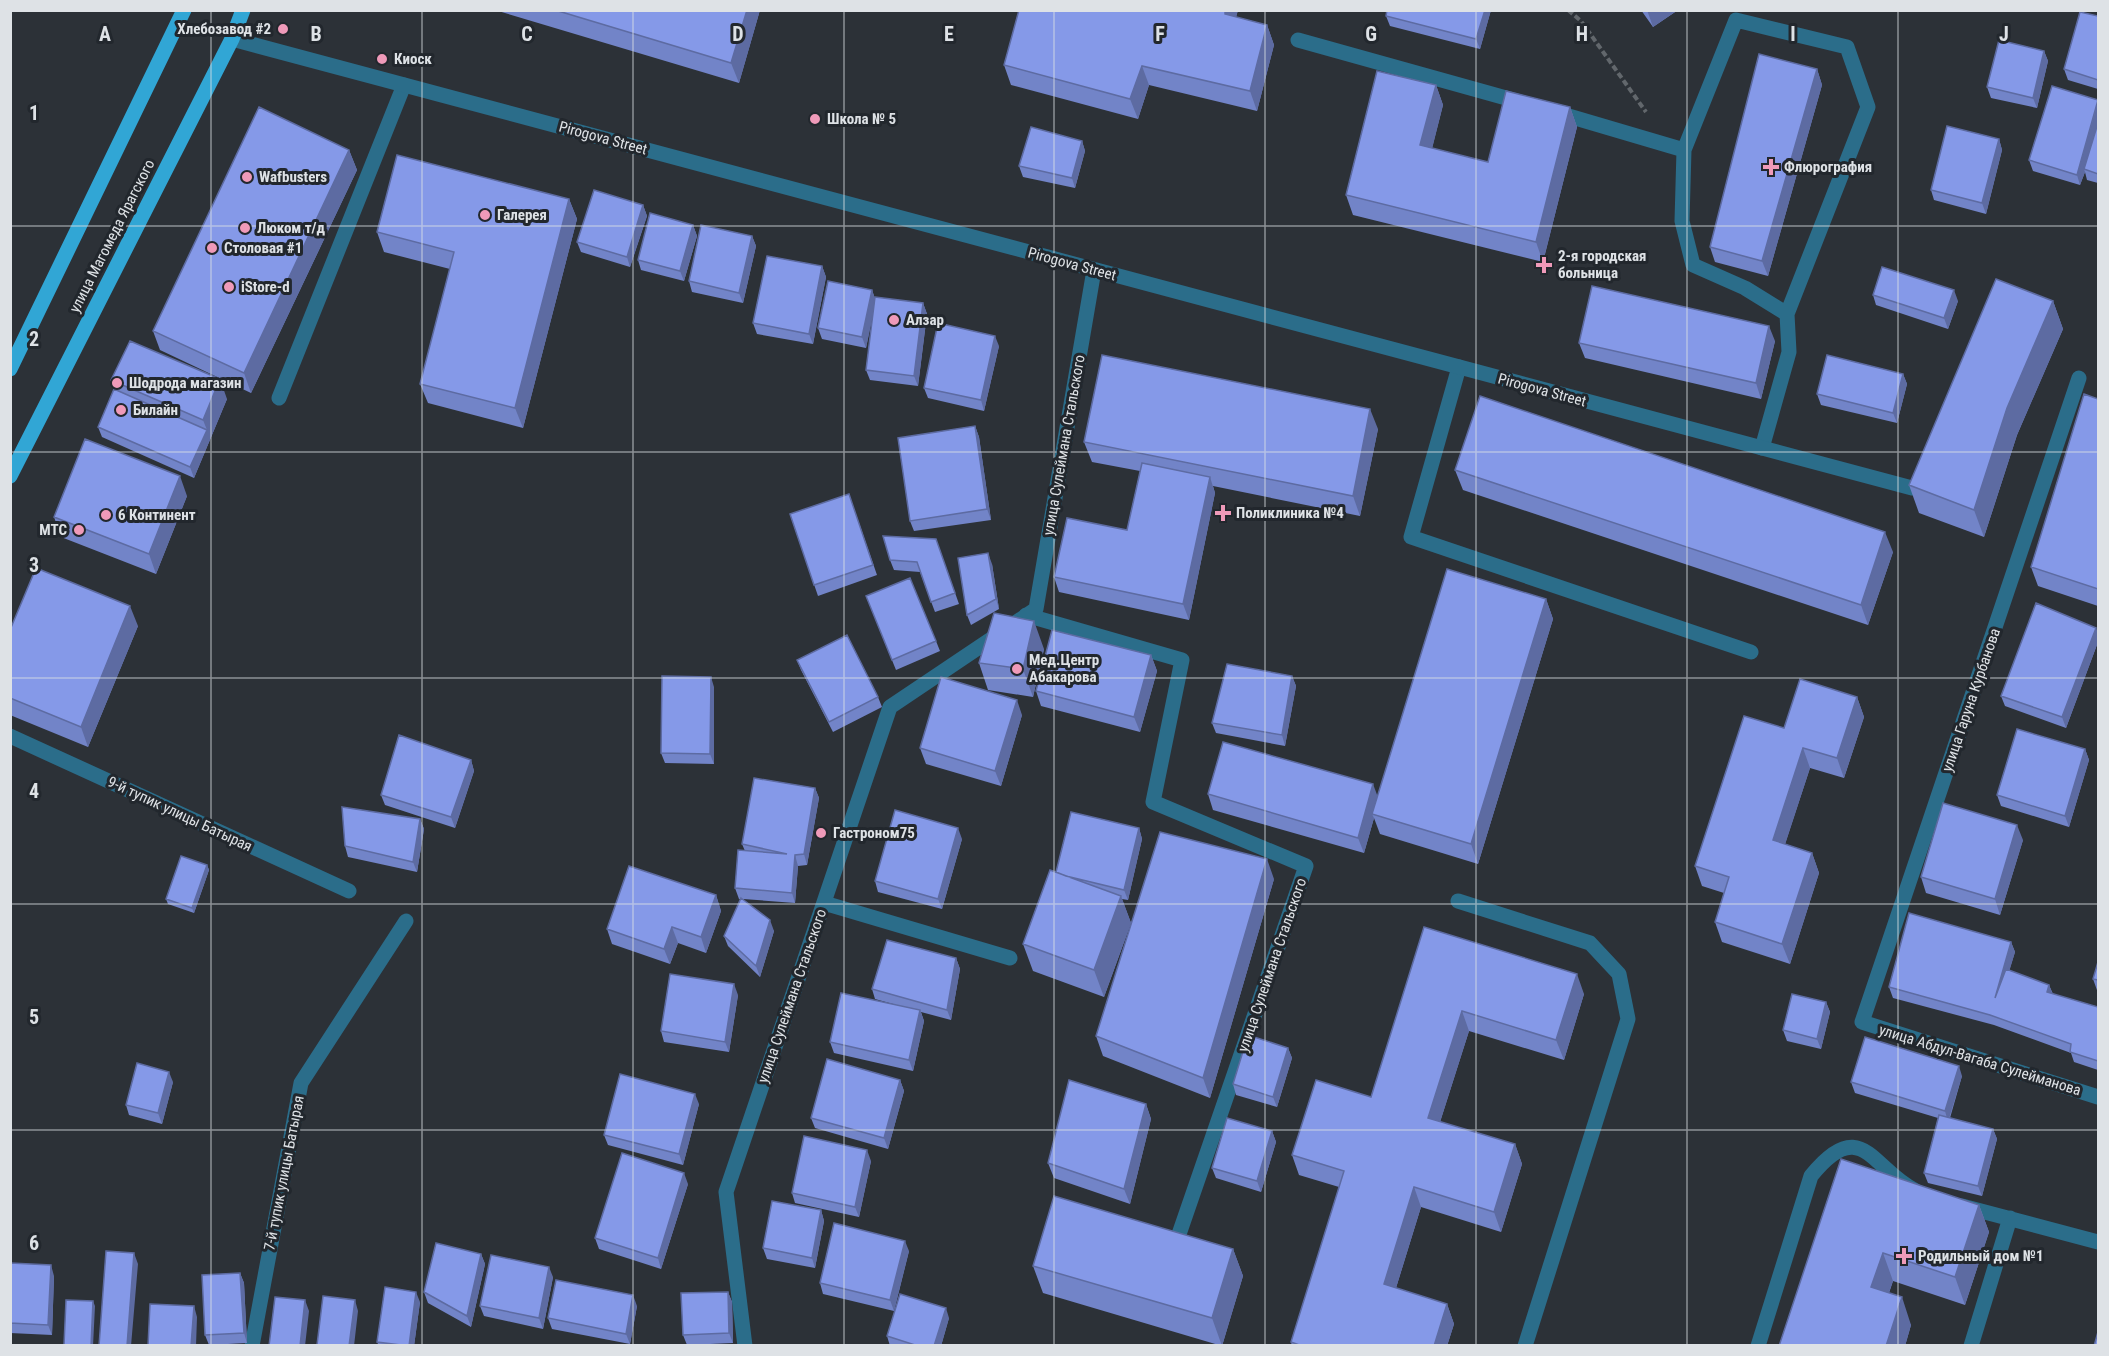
<svg xmlns="http://www.w3.org/2000/svg" width="2109" height="1356" viewBox="0 0 2109 1356" font-family="'Roboto Condensed',sans-serif">
  <style>
    .lines { fill: none; stroke-linecap: round; stroke-linejoin: round }
    .path { stroke: #62676c; stroke-width: 4; stroke-dasharray: 6 3; stroke-linecap: butt }
    .service { stroke: #2b6d8a; stroke-width: 15 }
    .minor { stroke: #2b6d8a; stroke-width: 15 }
    .primary { stroke: #31a6d5; stroke-width: 15 }
    .wall { fill: #7284c8 }
    .shaded-wall { fill: #5d6ba2 }
    .building { fill: #8599e8; stroke: #5d6ba2; stroke-width: 1.5 }
    .grid { fill: none; stroke: #dee2e6; stroke-width: 1.5; stroke-opacity: 0.55 }
    .poi-dot { fill: #ef9ab9; stroke: #22272d; stroke-width: 2 }
    .labels { text-anchor: middle; dominant-baseline: central; stroke-width: 6; stroke-linejoin: round; paint-order: stroke }
    .poi-label { font-size: 15px; font-weight: bold; fill: #dee2e6; stroke: #22272d; text-anchor: start }
    .street-label { font-size: 15px; fill: #dee2e6; stroke: #22272d }
    .grid-label { font-size: 20px; text-anchor: middle; font-weight: bold; fill: #dee2e6; stroke: #22272d; stroke-width: 6; stroke-linejoin: round; paint-order: stroke }
  </style>
  <rect width="100%" height="100%" fill="#2c3137"/>
  <g class="lines">
    <path class="path" d="M1568,10L1581,21L1646,112"/>
    <path class="service" d="M1298,40L1524,103
      M1555,112L1684,150
      M1459,367L1411,537L1751,652
      M279,398L404,85
      M1762,448L1789,352L1787,314L1745,288L1693,265L1682,221L1684,150L1736,20L1847,47L1868,107L1787,314
      M1026,615L1182,660L1153,802L1306,866L1177,1240
      M10,736L349,891
      M1458,901L1590,943L1619,974L1628,1019L1525,1346
      M824,903L1010,958
      M1962,1206L2098,1242
      M252,1346L301,1083L406,921
      M745,1346L726,1192L890,707L1036,609L1094,270
      M1758,1346L1811,1176C1862,1113 1872,1170 1916,1191
      M1971,1346L2010,1218"/>
    <path class="minor" d="M232,39L1912,488
      M2079,378L1862,1022L2098,1097"/>
    <path class="primary" d="M10,369L184,10
      M10,476L232,39L243,10"/>
  </g>
  <path class="wall" d="M495,10H760L739,83Z
    M1019,10H1238L1236,17L1267,25L1274,45L1257,111L1149,85L1138,119L1011,85L1004,65Z
    M1387,10H1491L1480,49L1390,26L1386,16Z
    M1641,10H1678L1653,27Z
    M2098,16V89L2068,80L2064,69Z
    M2044,51L2048,61L2037,108L1991,98L1987,87Z
    M1817,69L1822,85L1768,276L1715,262L1710,247Z
    M1436,85L1443,105L1432,148L1488,162L1570,107L1577,127L1543,262L1353,215L1346,195Z
    M2098,100V183L2087,180L2085,172L2080,185L2033,171L2029,160Z
    M1999,139L2002,150L1986,214L1934,200L1931,190Z
    M1082,141L1085,151L1075,188L1023,177L1019,166Z
    M349,150L357,170L251,393L160,350L153,331Z
    M569,199L577,219L523,428L428,403L420,384L450,269L384,252L377,232Z
    M643,205L647,216L630,267L581,252L577,242Z
    M693,225L697,236L684,281L641,270L638,260Z
    M752,236L756,246L743,303L692,292L689,281Z
    M822,266L826,277L813,344L757,334L753,323Z
    M872,290L875,299L923,303L927,314L918,386L870,380L866,370L873,313L866,348L822,339L818,328Z
    M1873,295L1958,301L1948,329L1876,305Z
    M2053,301L2063,329L2017,435L1984,537L1919,513L1909,485Z
    M1775,341L1761,399L1585,358L1579,343Z
    M999,346L984,411L928,398L924,388Z
    M1903,374L1907,384L1897,423L1821,405L1817,394Z
    M111,380L227,399L194,478L102,437L98,427L114,389Z
    M2098,399V606L2038,586L2031,567Z
    M975,426L979,437L991,520L914,531L910,521Z
    M1378,429L1360,516L1213,486L1215,493L1189,620L1059,592L1054,577L1127,530L1140,471L1092,462L1084,442Z
    M1455,470L1893,552L1868,625L1463,490Z
    M849,494L877,575L818,596L790,514Z
    M187,496L156,574L61,537L54,517Z
    M936,539L959,604L935,612L920,572L894,570L890,560Z
    M992,564L999,609L971,625L967,615Z
    M866,596L936,641L940,651L896,670Z
    M1546,599L1553,619L1478,864L1380,834L1374,818L1364,853L1213,810L1208,794L1378,797Z
    M138,626L88,747L10,715V630Z
    M2096,628L2098,635V642L2066,728L2005,706L2001,696Z
    M1044,649L1033,697L988,690L979,663Z
    M1151,655L1157,671L1140,732L1041,706L1036,691Z
    M797,660L878,697L882,707L833,732L801,670Z
    M1292,676L1296,686L1285,746L1216,733L1212,723Z
    M714,687V764L665,763L661,753Z
    M1857,697L1864,717L1844,778L1810,768L1785,844L1812,853L1819,873L1790,964L1722,942L1715,922L1724,893L1702,886L1695,866L1784,728Z
    M1022,715L1001,786L926,764L920,748Z
    M2085,749L2089,760L2069,827L2001,806L1997,795Z
    M471,760L474,771L455,828L385,805L381,795Z
    M815,788L819,798L807,865L798,866L795,903L743,899L774,931L760,977L728,946L724,936L741,899H739L735,888L745,851L742,844Z
    M420,819L424,829L417,872L348,857L345,846Z
    M1139,828L1142,839L1128,900L1122,899L1131,923L1104,997L1033,971L1023,944L1056,872Z
    M962,839L942,909L878,892L875,881Z
    M2023,840L2000,915L1926,893L1921,877Z
    M207,865L209,870L194,913L168,904L166,899Z
    M1274,879L1210,1098L1103,1056L1096,1036Z
    M716,895L721,911L706,953L678,943L670,964L612,944L607,929Z
    M1424,927L1584,994L1564,1060L1469,1031L1440,1122L1515,1144L1522,1164L1501,1232L1421,1207L1396,1288L1447,1304L1454,1324L1447,1346H1292L1291,1342L1339,1187L1299,1175L1292,1155L1371,1097Z
    M2011,942L2015,952L2009,971L2049,985L2053,994L2098,1007V1070L2074,1062L2071,1053L1994,1025L1893,998L1889,987Z
    M956,958L960,969L951,1020L921,1012L924,1021L913,1071L834,1053L830,1042L893,1004L875,999L872,989Z
    M2093,979L2098,980V993Z
    M738,995L729,1052L664,1042L661,1031Z
    M1826,1002L1830,1012L1821,1049L1787,1041L1783,1030Z
    M1288,1048L1292,1058L1277,1107L1236,1095L1233,1084Z
    M1962,1076L1950,1118L1993,1129L1997,1139L1982,1196L1928,1183L1924,1173L1938,1118L1855,1093L1851,1082Z
    M900,1080L904,1091L888,1149L815,1128L811,1118Z
    M173,1082L162,1124L129,1115L126,1105Z
    M699,1104L683,1165L608,1145L604,1135Z
    M1146,1104L1151,1119L1130,1204L1054,1178L1048,1163Z
    M1272,1131L1276,1142L1261,1192L1216,1178L1212,1168Z
    M1841,1159L1979,1205L1989,1232L1965,1305L1893,1281L1889,1293L1911,1325L1905,1346H1779Z
    M871,1161L859,1217L795,1203L792,1193Z
    M688,1184L661,1269L599,1249L595,1238Z
    M821,1210L824,1221L815,1268L767,1259L763,1248Z
    M1233,1249L1243,1276L1222,1346L1043,1293L1033,1266Z
    M909,1251L894,1311L823,1294L820,1283Z
    M481,1254L485,1264L471,1327L428,1303L424,1292Z
    M10,1263L54,1276L52,1335L10,1333Z
    M240,1273L244,1283L247,1343L209,1345L205,1335Z
    M553,1277L543,1329L484,1316L480,1306Z
    M728,1292L732,1302L733,1343L687,1345L683,1335Z
    M420,1302L414,1346H379L377,1342Z
    M637,1306L630,1344L552,1329L548,1318Z
    M949,1318L941,1346H890L887,1336Z"/>
  <path class="shaded-wall" d="M747,10H760L739,83L731,63Z
    M1225,10H1238L1232,33L1225,14Z
    M1485,10H1491L1480,49L1476,39Z
    M1647,10H1678L1653,27Z
    M1267,25L1274,45L1257,111L1250,91Z
    M2044,51L2048,61L2037,108L2033,98Z
    M1142,66L1149,85L1138,119L1130,99Z
    M1817,69L1822,85L1768,276L1762,261Z
    M1436,85L1443,105L1428,165L1420,145Z
    M2098,102V126L2084,169L2085,172L2080,185L2077,175Z
    M1570,107L1577,127L1543,262L1536,242Z
    M1999,139L2002,150L1986,214L1982,203Z
    M1082,141L1085,151L1075,188L1072,178Z
    M349,150L357,170L251,393L244,373Z
    M569,199L577,219L523,428L515,408Z
    M643,205L647,216L630,267L627,257Z
    M693,225L697,236L684,281L680,271Z
    M752,236L756,246L743,303L739,293Z
    M822,266L826,277L813,344L809,334Z
    M872,290L876,301L866,348L862,337Z
    M1954,290L1958,301L1948,329L1944,318Z
    M2053,301L2063,329L2017,435L1984,537L1974,510L2007,408Z
    M923,303L927,314L918,386L914,376Z
    M1769,326L1775,341L1761,399L1756,383Z
    M995,336L999,346L984,411L981,400Z
    M1903,374L1907,384L1897,423L1893,413Z
    M220,379L227,399L194,478L190,467L207,430L203,420Z
    M1370,409L1378,429L1360,516L1353,496Z
    M975,426L979,437L991,520L987,509Z
    M180,476L187,496L156,574L149,554Z
    M1210,477L1215,493L1189,620L1183,604Z
    M1885,532L1893,552L1868,625L1861,605Z
    M988,553L992,564L999,609L996,599Z
    M1546,599L1553,619L1478,864L1471,844Z
    M130,606L138,626L88,747L81,727Z
    M1034,621L1044,649L1033,697L1023,669Z
    M2096,628L2098,635V642L2066,728L2062,717Z
    M1151,655L1157,671L1140,732L1134,717Z
    M1292,676L1296,686L1285,746L1282,735Z
    M711,677L714,687V764L710,754Z
    M1857,697L1864,717L1844,778L1837,758Z
    M1017,700L1022,715L1001,786L995,771Z
    M1803,748L1810,768L1780,860L1773,840Z
    M2085,749L2089,760L2069,827L2065,816Z
    M471,760L474,771L455,828L451,817Z
    M1373,784L1379,800L1372,814L1374,818L1364,853L1358,838Z
    M815,788L819,798L807,865L804,854Z
    M420,819L424,829L417,872L413,862Z
    M2017,825L2023,840L2000,915L1995,899Z
    M958,828L962,839L942,909L938,899Z
    M1139,828L1142,839L1128,900L1124,890Z
    M1812,853L1819,873L1790,964L1782,944Z
    M795,855L798,866L795,903L792,893Z
    M1267,859L1274,879L1210,1098L1203,1078Z
    M207,865L209,870L194,913L192,908Z
    M716,895L721,911L706,953L701,937Z
    M1121,896L1131,923L1104,997L1094,970Z
    M770,920L774,931L760,977L756,966Z
    M672,927L678,943L670,964L664,949Z
    M2011,942L2015,952L1998,1009L1995,998Z
    M956,958L960,969L951,1020L947,1010Z
    M1577,974L1584,994L1564,1060L1556,1040Z
    M734,984L738,995L729,1052L725,1042Z
    M2049,985L2053,995L2047,992Z
    M1826,1002L1830,1012L1821,1049L1817,1039Z
    M920,1010L924,1021L913,1071L909,1060Z
    M1462,1011L1469,1031L1435,1138L1428,1118Z
    M1288,1048L1292,1058L1277,1107L1273,1097Z
    M1959,1066L1962,1076L1948,1122L1945,1111Z
    M169,1072L173,1082L162,1124L158,1113Z
    M900,1080L904,1091L888,1149L884,1138Z
    M695,1094L699,1104L683,1165L679,1154Z
    M1146,1104L1151,1119L1130,1204L1124,1189Z
    M1993,1129L1997,1139L1982,1196L1978,1186Z
    M1272,1131L1276,1142L1261,1192L1257,1181Z
    M1515,1144L1522,1164L1501,1232L1494,1212Z
    M867,1150L871,1161L859,1217L855,1207Z
    M684,1173L688,1184L661,1269L658,1258Z
    M1414,1187L1421,1207L1391,1304L1384,1284Z
    M1979,1205L1989,1232L1965,1305L1955,1277Z
    M821,1210L824,1221L815,1268L812,1258Z
    M905,1241L909,1251L894,1311L890,1300Z
    M1233,1249L1243,1276L1222,1346L1212,1318Z
    M134,1253L138,1264L131,1346H127Z
    M1883,1253L1893,1281L1881,1315L1871,1287Z
    M481,1254L485,1264L471,1327L467,1316Z
    M51,1265L54,1276L52,1335L48,1325Z
    M549,1267L553,1277L543,1329L539,1318Z
    M240,1273L244,1283L247,1343L244,1333Z
    M416,1292L420,1302L414,1346H409Z
    M728,1292L732,1302L733,1343L729,1333Z
    M633,1295L637,1306L630,1344L626,1334Z
    M1902,1297L1911,1325L1905,1346H1886Z
    M305,1300L309,1311L305,1346H300Z
    M355,1300L358,1311L354,1346H349Z
    M93,1301L95,1306L93,1346H91Z
    M1447,1304L1454,1324L1447,1346H1434Z
    M194,1306L197,1317L196,1346H191Z
    M946,1308L949,1318L941,1346H934Z"/>
  <path class="building" d="M555,10H747L731,63Z
    M1019,10H1225V14L1267,25L1250,91L1142,66L1130,99L1004,65Z
    M1387,10H1485L1476,39L1386,16Z
    M2080,12L2098,16V80L2064,69Z
    M1999,40L2044,51L2033,98L1987,87Z
    M1759,54L1817,69L1762,261L1710,247Z
    M1377,71L1436,85L1420,145L1488,162L1506,91L1570,107L1536,242L1346,195Z
    M2052,86L2098,100L2077,175L2029,160Z
    M259,107L349,150L244,373L153,331Z
    M2098,123V174L2084,169Z
    M1947,126L1999,139L1982,203L1931,190Z
    M1031,127L1082,141L1072,178L1019,166Z
    M397,155L569,199L515,408L420,384L454,252L377,232Z
    M594,190L643,205L627,257L577,242Z
    M650,213L693,225L680,271L638,260Z
    M701,225L752,236L739,293L689,281Z
    M767,256L822,266L809,334L753,323Z
    M1882,267L1954,290L1944,318L1873,295Z
    M1996,279L2053,301L2007,408L1974,510L1909,485Z
    M828,281L872,290L862,337L818,328Z
    M1592,286L1769,326L1756,383L1579,343Z
    M875,297L923,303L914,376L866,370Z
    M938,323L995,336L981,400L924,388Z
    M130,341L220,379L203,420L111,380Z
    M1102,355L1370,409L1353,496L1084,442Z
    M1827,355L1903,374L1893,413L1817,394Z
    M114,389L207,430L190,467L98,427Z
    M2084,394L2098,399V589L2031,567Z
    M1480,396L1885,532L1861,605L1455,470Z
    M975,426L987,509L910,521L898,438Z
    M85,439L180,476L149,554L54,517Z
    M1142,463L1210,477L1183,604L1054,577L1067,518L1127,530Z
    M849,494L873,565L814,585L790,514Z
    M883,536L936,539L955,593L931,602L917,562L890,560Z
    M988,553L996,599L967,615L958,558Z
    M36,568L130,606L81,727L10,698V630Z
    M1447,569L1546,599L1471,844L1372,814Z
    M910,578L936,641L892,660L866,596Z
    M2036,603L2096,628L2062,717L2001,696Z
    M994,613L1034,621L1023,669L979,663Z
    M1052,630L1151,655L1134,717L1036,691Z
    M847,635L878,697L829,722L797,660Z
    M1227,664L1292,676L1282,735L1212,723Z
    M662,676L711,677L710,754L661,753Z
    M941,677L1017,700L995,771L920,748Z
    M1800,679L1857,697L1837,758L1803,748L1773,840L1812,853L1782,944L1715,922L1729,877L1695,866L1744,716L1784,728Z
    M2017,729L2085,749L2065,816L1997,795Z
    M399,735L471,760L451,817L381,795Z
    M1223,742L1373,784L1358,838L1208,794Z
    M754,778L815,788L804,854L795,855L792,893L735,888L738,850L787,854L742,844Z
    M1943,803L2017,825L1995,899L1921,877Z
    M342,807L420,819L413,862L345,846Z
    M895,810L958,828L938,899L875,881Z
    M1071,812L1139,828L1124,890L1066,876L1056,872Z
    M1160,832L1267,859L1203,1078L1096,1036Z
    M181,856L207,865L192,908L166,899Z
    M629,866L716,895L701,937L672,927L664,949L607,929Z
    M1050,870L1121,896L1094,970L1023,944Z
    M741,898L770,920L756,966L724,936Z
    M1909,913L2011,942L1995,998L2006,969L2049,985L2047,992L2098,1007V1061L2070,1052L2071,1044L1990,1015L1889,987Z
    M1424,927L1577,974L1556,1040L1462,1011L1428,1118L1515,1144L1494,1212L1414,1187L1384,1284L1447,1304L1434,1346H1302L1291,1342L1344,1171L1292,1155L1316,1080L1371,1097Z
    M887,940L956,958L947,1010L872,989Z
    M2098,962V980L2093,979Z
    M670,974L734,984L725,1042L661,1031Z
    M841,993L920,1010L909,1060L830,1042Z
    M1792,994L1826,1002L1817,1039L1783,1030Z
    M1248,1035L1288,1048L1273,1097L1233,1084Z
    M1865,1037L1959,1066L1945,1111L1851,1082Z
    M827,1059L900,1080L884,1138L811,1118Z
    M137,1063L169,1072L158,1113L126,1105Z
    M620,1074L695,1094L679,1154L604,1135Z
    M1069,1080L1146,1104L1124,1189L1048,1163Z
    M1939,1115L1993,1129L1978,1186L1924,1173Z
    M1227,1118L1272,1131L1257,1181L1212,1168Z
    M804,1136L867,1150L855,1207L792,1193Z
    M622,1153L684,1173L658,1258L595,1238Z
    M1841,1159L1979,1205L1955,1277L1883,1253L1871,1287L1902,1297L1886,1346H1779Z
    M1054,1196L1233,1249L1212,1318L1033,1266Z
    M772,1201L821,1210L812,1258L763,1248Z
    M834,1223L905,1241L890,1300L820,1283Z
    M436,1243L481,1254L467,1316L424,1292Z
    M106,1251L134,1253L127,1346H99Z
    M491,1255L549,1267L539,1318L480,1306Z
    M10,1263L51,1265L48,1325L10,1323Z
    M240,1273L244,1333L205,1335L202,1275Z
    M556,1280L633,1295L626,1334L548,1318Z
    M385,1287L416,1292L409,1346L377,1342Z
    M728,1292L729,1333L683,1335L681,1293Z
    M900,1294L946,1308L934,1346H918L887,1336Z
    M323,1296L355,1300L349,1346L317,1345Z
    M275,1297L305,1300L300,1346H269Z
    M66,1300L93,1301L91,1346L64,1345Z
    M150,1304L194,1306L191,1346H148Z
    M2098,1332V1346H2094Z"/>
  <path class="grid" d="M211,10V1346M422,10V1346M633,10V1346M844,10V1346M1054,10V1346M1265,10V1346M1476,10V1346M1687,10V1346M1898,10V1346M10,226H2098M10,452H2098M10,678H2098M10,904H2098M10,1130H2098"/>
  <g class="poi-dot">
    <circle cx="283" cy="29" r="6"/>
    <circle cx="382" cy="59" r="6"/>
    <circle cx="815" cy="119" r="6"/>
    <path d="M1768 158h6v6h6v6h-6v6h-6v-6h-6v-6h6z"/>
    <circle cx="247" cy="177" r="6"/>
    <circle cx="485" cy="215" r="6"/>
    <circle cx="245" cy="228" r="6"/>
    <circle cx="212" cy="248" r="6"/>
    <path d="M1541 256h6v6h6v6h-6v6h-6v-6h-6v-6h6z"/>
    <circle cx="229" cy="287" r="6"/>
    <circle cx="894" cy="320" r="6"/>
    <circle cx="117" cy="383" r="6"/>
    <circle cx="121" cy="410" r="6"/>
    <path d="M1220 504h6v6h6v6h-6v6h-6v-6h-6v-6h6z"/>
    <circle cx="106" cy="515" r="6"/>
    <circle cx="79" cy="530" r="6"/>
    <circle cx="1017" cy="669" r="6"/>
    <circle cx="821" cy="833" r="6"/>
    <path d="M1901 1247h6v6h6v6h-6v6h-6v-6h-6v-6h6z"/>
  </g>
  <g class="labels">
    <g class="poi-label">
      <text x="271" y="29" text-anchor="end">Хлебозавод #2</text>
      <text x="394" y="59">Киоск</text>
      <text x="827" y="119">Школа № 5</text>
      <text x="1784" y="167">Флюрография</text>
      <text x="259" y="177">Wafbusters</text>
      <text x="497" y="215">Галерея</text>
      <text x="257" y="228">Люком т/д</text>
      <text x="224" y="248">Столовая #1</text>
      <text x="1558" y="256">2-я городская<tspan x="1558" dy="17">больница</tspan></text>
      <text x="241" y="287">iStore-d</text>
      <text x="906" y="320">Алзар</text>
      <text x="129" y="383">Шодрода магазин</text>
      <text x="133" y="410">Билайн</text>
      <text x="1236" y="513">Поликлиника №4</text>
      <text x="118" y="515">6 Континент</text>
      <text x="67" y="530" text-anchor="end">МТС</text>
      <text x="1029" y="660">Мед.Центр<tspan x="1029" dy="17">Абакарова</tspan></text>
      <text x="833" y="833">Гастроном75</text>
      <text x="1918" y="1256">Родильный дом №1</text>
    </g>
    <g class="street-label">
      <text transform="translate(603 138) rotate(15)">Pirogova Street</text>
      <text transform="translate(112 236) rotate(-63)">улица Магомеда Ярагского</text>
      <text transform="translate(1072 264) rotate(15)">Pirogova Street</text>
      <text transform="translate(1542 390) rotate(15)">Pirogova Street</text>
      <text transform="translate(1064 445) rotate(-80)">улица Сулеймана Стальского</text>
      <text transform="translate(1971 700) rotate(-71)">улица Гаруна Курбанова</text>
      <text transform="translate(180 814) rotate(25)">9-й тупик улицы Батырая</text>
      <text transform="translate(1272 965) rotate(-71)">улица Сулеймана Стальского</text>
      <text transform="translate(792 996) rotate(-71)">улица Сулеймана Стальского</text>
      <text transform="translate(1980 1060) rotate(17)">улица Абдул-Вагаба Сулейманова</text>
      <text transform="translate(284 1173) rotate(-79)">7-й тупик улицы Батырая</text>
    </g>
  </g>
  <g class="grid-label">
    <text x="105" y="41">A</text>
    <text x="316" y="41">B</text>
    <text x="527" y="41">C</text>
    <text x="738" y="41">D</text>
    <text x="949" y="41">E</text>
    <text x="1160" y="41">F</text>
    <text x="1371" y="41">G</text>
    <text x="1582" y="41">H</text>
    <text x="1793" y="41">I</text>
    <text x="2004" y="41">J</text>
    <text x="34" y="120">1</text>
    <text x="34" y="346">2</text>
    <text x="34" y="572">3</text>
    <text x="34" y="798">4</text>
    <text x="34" y="1024">5</text>
    <text x="34" y="1250">6</text>
  </g>
  <rect width="2109" height="1356" fill="none" stroke="#dee2e6" stroke-width="24"/>
</svg>
